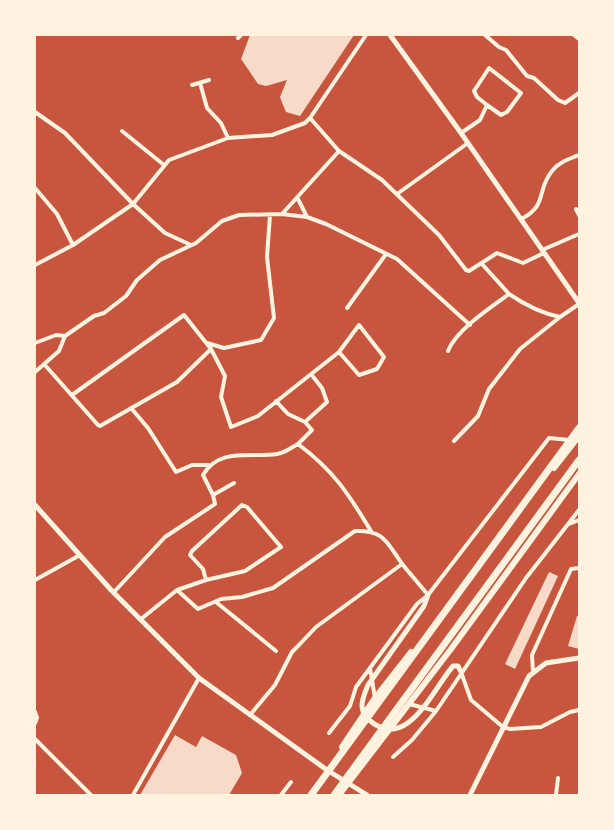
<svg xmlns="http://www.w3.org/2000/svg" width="614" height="830" viewBox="0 0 614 830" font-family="Lato,sans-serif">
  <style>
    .building { fill: #f7dbc8 }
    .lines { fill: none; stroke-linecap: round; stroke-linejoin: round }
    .minor { stroke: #fff3e0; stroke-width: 4 }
    .tertiary { stroke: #fff3e0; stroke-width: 5 }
    .trunk { stroke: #fff3e0; stroke-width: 6 }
    .motorway { stroke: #fff3e0; stroke-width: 7 }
  </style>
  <rect width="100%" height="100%" fill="#c8553d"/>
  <path class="building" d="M250,35H354L300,116L286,112L283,105L280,97L287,80L266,86L258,84L241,59Z
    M549,572L558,576L515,669L505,664Z
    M577,616H579V649L568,646Z
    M175,735L196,747L202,736L236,755L242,773L229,795H140Z"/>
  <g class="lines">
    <path class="minor" d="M485,35L499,47L506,50L527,76L534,78L558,100L565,103L579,93
      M574,35L579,39
      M238,38L241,35
      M200,83L207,108L221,123L228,138
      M192,85L209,80
      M35,112L65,133L133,204L165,233L191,245
      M310,118L339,151L382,180L439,235L466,270L469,271L497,253L523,263L544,253
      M122,131L164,165
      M461,133L480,120L487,105L477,97L474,91L489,68L521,93L507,112L501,115L487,105
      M35,188L57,214L73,245
      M397,194L468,143
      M298,199L307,217L326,224L397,259L470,325
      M576,209L579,215
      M282,214L307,217
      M521,219C548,206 536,190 552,171C559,162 569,159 579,155
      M542,250L579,234
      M35,265L73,245L133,204L169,160L228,138L272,135L305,123L310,118L366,35
      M509,294C525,305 540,313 560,317L579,304
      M347,308L386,254
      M35,343L56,335L65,336
      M207,343L224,348L261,340L274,318L267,257L270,215
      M211,349L225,376L221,397L231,427L258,416L339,352L359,325L384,357L377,369L359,375L339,352
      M448,351C456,330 491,307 509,294L482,264
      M44,364L98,425L100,426L177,382L211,349L184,315L72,395
      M35,372L59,351L65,336L94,316L104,313L126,296L137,280L160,260L196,243L222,221L239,215L282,214L339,151
      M311,374L322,388L327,402L305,422L312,430L298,444C334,471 348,493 371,531
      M276,401L288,414L305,422
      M131,408L148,428L176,472L192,465H209
      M454,441L478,416L489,389L520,349L560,317
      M213,495L203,475C219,447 251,458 277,454C285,453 292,447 298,444
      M569,524L579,520
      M35,580L80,555
      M177,590L198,609L221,599L242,597L273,588L355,531C386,530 387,544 403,565C411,575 420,585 428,595
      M114,592L165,537L215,504L213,495L234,483
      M216,602L276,651
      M141,619L177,590L206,580L245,571L281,547L247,507L242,505L192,551L190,555L203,569L206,580
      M370,668L375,698
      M533,671L532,655L571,569L579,568
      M461,672L471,700L503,727L510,729L541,727L570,712L579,710
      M409,704L436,711
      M35,712L37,718L35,723
      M250,715L275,685L292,652L299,645L316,627L402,564
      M329,733L350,706L356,687L417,604L428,595L549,438L570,440
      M35,739L91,795
      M393,757L412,740L436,711L526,578L579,510
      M133,795L199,678
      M281,795L291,782
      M556,795L558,778"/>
    <path class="tertiary" d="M390,35L461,133L579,303
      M35,505L112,591L199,678L327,770L367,795
      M428,595L424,606L368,685C363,697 357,710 369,720C407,753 433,689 453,666H458L461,672
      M470,795L529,676L546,663L579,658"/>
    <path class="trunk" d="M554,468L579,436
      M342,747L375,698L411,652
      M339,795L451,649L579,474"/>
    <path class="motorway" d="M311,795L579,428
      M334,795L579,460"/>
  </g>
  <rect width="614" height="830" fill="none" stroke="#fff3e0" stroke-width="72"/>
</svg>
